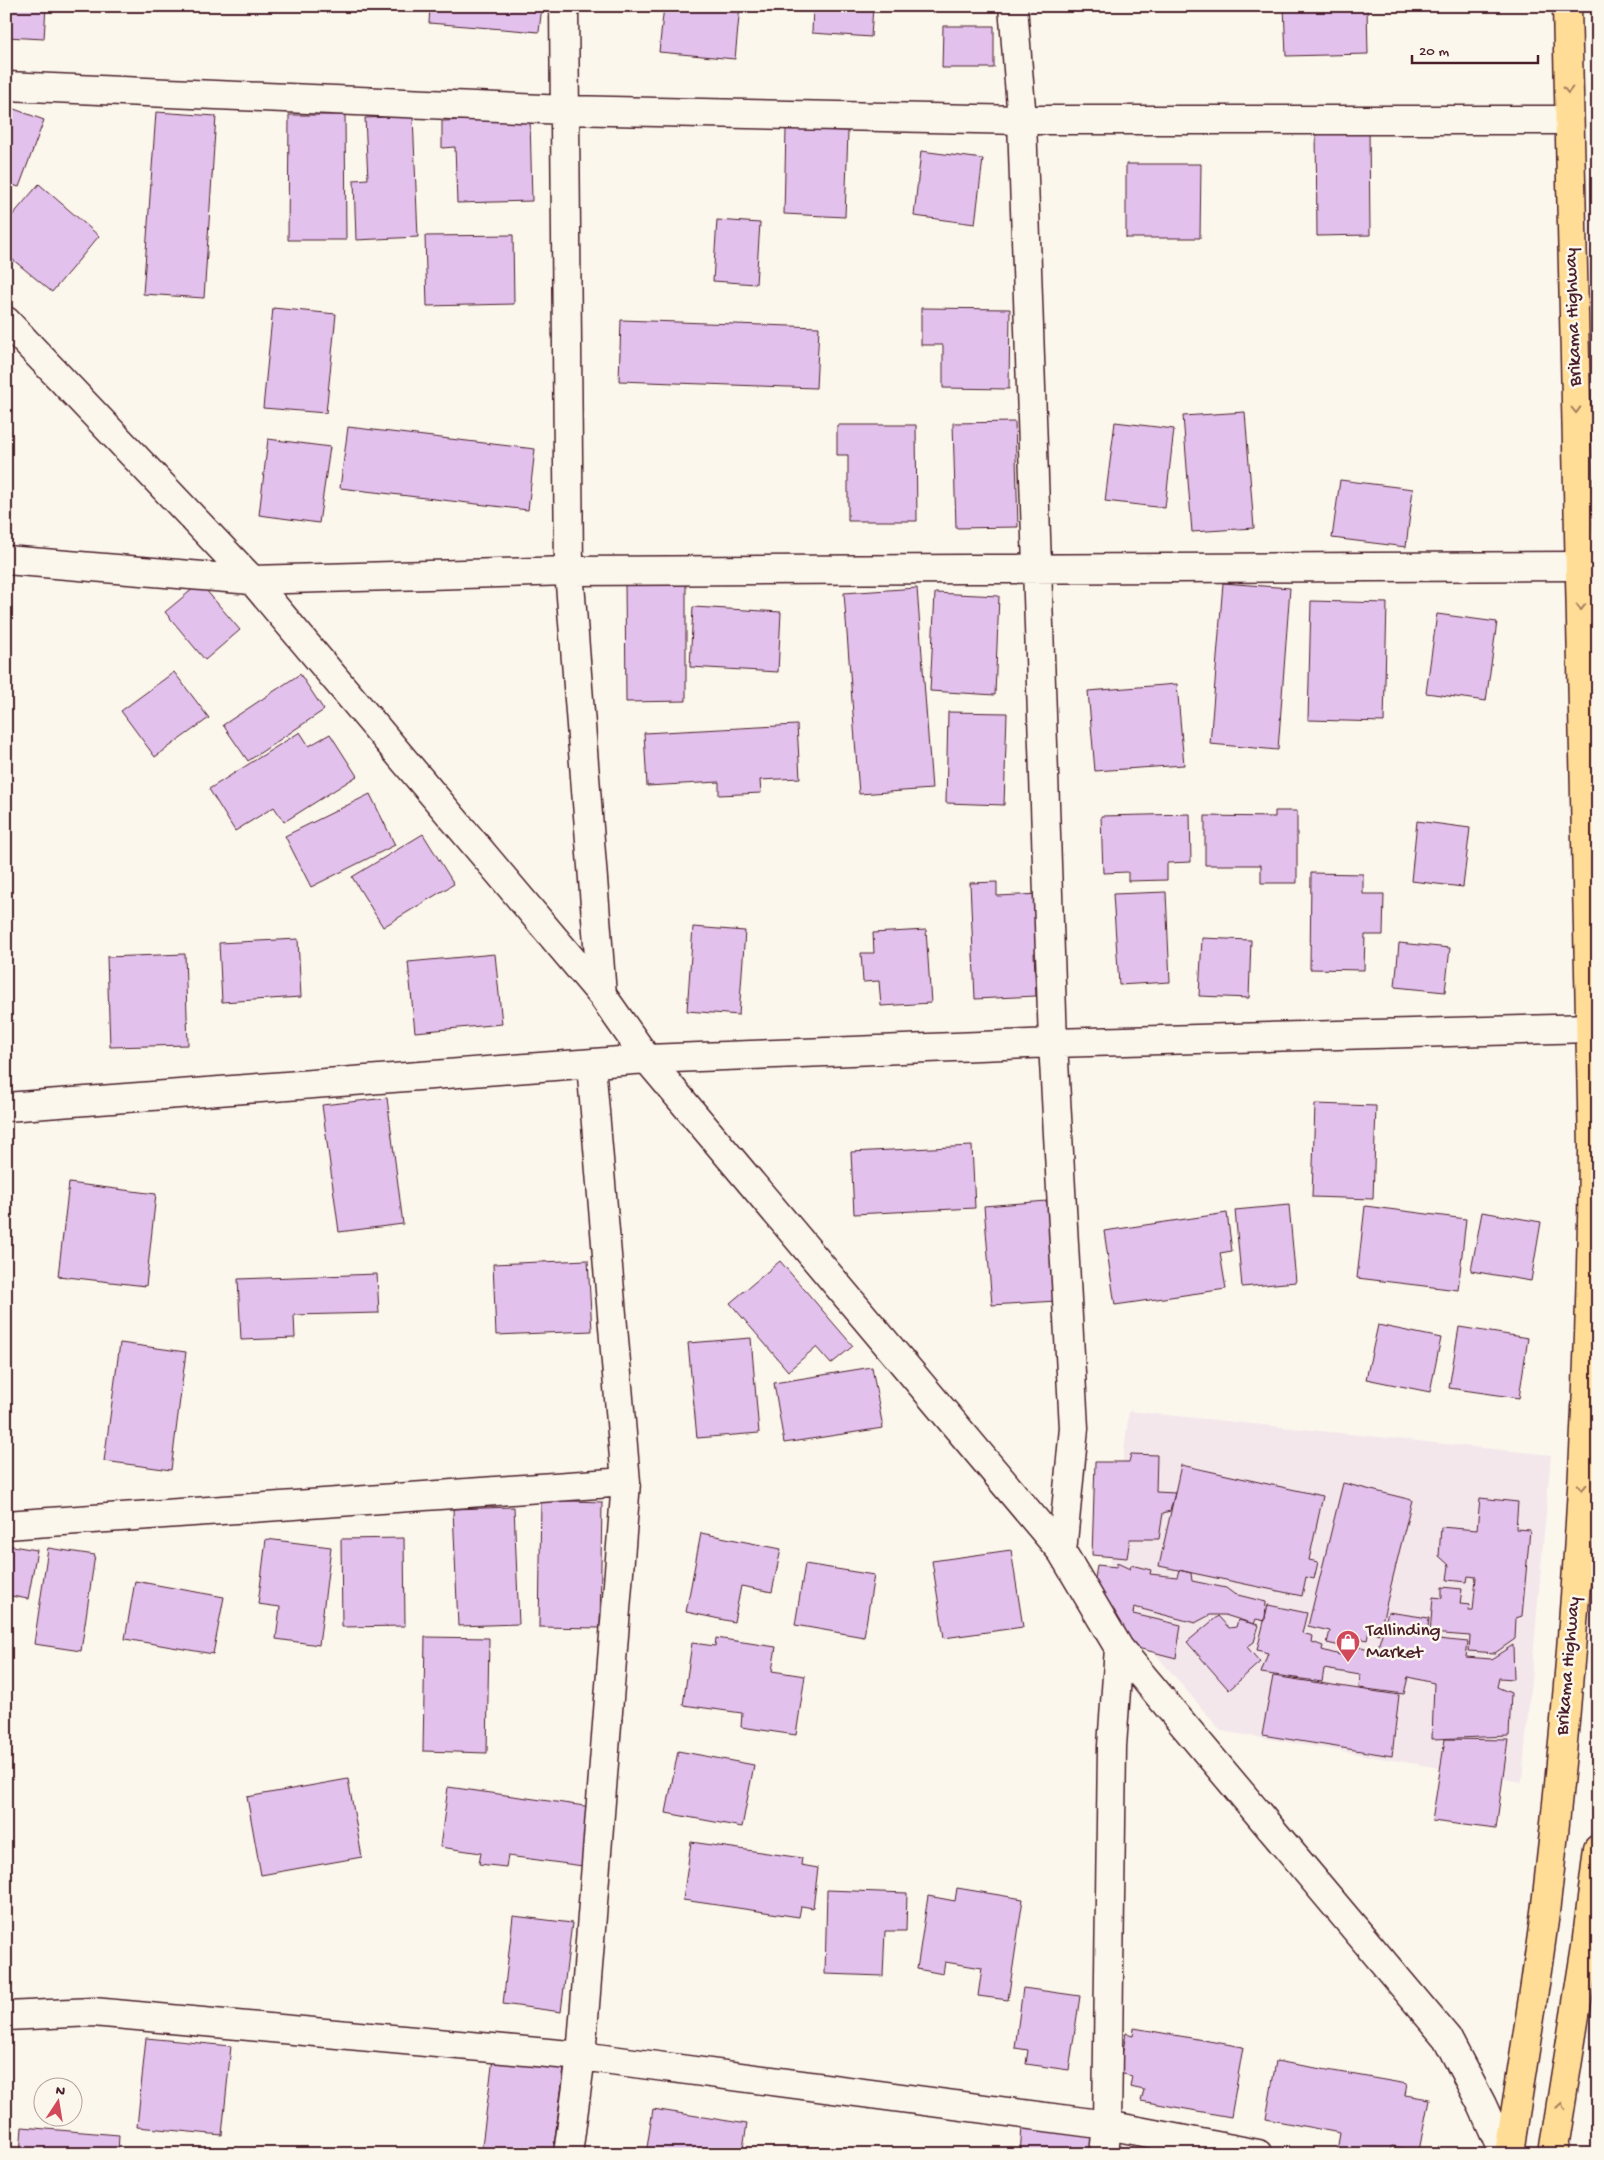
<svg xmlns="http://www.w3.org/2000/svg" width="1604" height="2160" viewBox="0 0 1604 2160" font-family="'Gochi Hand',sans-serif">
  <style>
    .built { fill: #f4e7ec }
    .building { fill: #e2c1ed; stroke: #4a1f2b }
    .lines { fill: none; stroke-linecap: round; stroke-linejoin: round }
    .street-casing { stroke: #4a1f2b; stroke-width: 31 }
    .highway-casing { stroke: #4a1f2b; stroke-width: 31 }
    .street { stroke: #fbf7ec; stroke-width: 28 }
    .highway { stroke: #ffdd96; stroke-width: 28 }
    .oneway { stroke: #a47e60 }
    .labels { text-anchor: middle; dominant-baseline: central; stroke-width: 5; stroke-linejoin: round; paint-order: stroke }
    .street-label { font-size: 19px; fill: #4a1f2b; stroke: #fbf7ec }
    .poi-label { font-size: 19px; fill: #4a1f2b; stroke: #fbf7ec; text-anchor: start }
  </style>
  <rect width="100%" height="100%" fill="#fbf7ec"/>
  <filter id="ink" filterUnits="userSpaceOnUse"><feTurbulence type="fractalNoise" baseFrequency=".02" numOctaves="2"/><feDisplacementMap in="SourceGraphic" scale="10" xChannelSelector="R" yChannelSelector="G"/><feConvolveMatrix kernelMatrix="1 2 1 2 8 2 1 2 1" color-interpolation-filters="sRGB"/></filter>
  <g filter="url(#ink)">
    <path class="built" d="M1129,1411L1551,1455L1522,1782L1221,1731L1106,1596Z"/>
    <path class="building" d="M6,6H46L44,39L6,37Z
      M430,6H542L539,32L429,23Z
      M664,6H740L735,59L659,52Z
      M813,6H873L871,37L812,33Z
      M1284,6H1367L1368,54L1286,56Z
      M943,26H994V68H942Z
      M6,106L44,120L19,187L6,183Z
      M156,112L216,116L204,298L143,294Z
      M289,115H345L346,240H288Z
      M413,116L418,237L356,240L354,180L368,179L365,118Z
      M530,118L532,201L457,203L455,147L442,148V121Z
      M1316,125H1369L1370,235L1317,236Z
      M786,129L848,131L845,217L784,214Z
      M921,151L983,159L975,224L914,216Z
      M1126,164H1201L1200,238H1126Z
      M39,184L99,236L52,292L6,254V223Z
      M717,220L760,223L756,284L713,281Z
      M513,235L514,304L427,306L425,236Z
      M273,308L336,314L326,413L263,408Z
      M921,308L1010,309L1009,389L943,388V345H921Z
      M621,320L819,327L816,388L619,381Z
      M1245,412L1254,528L1192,532L1183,416Z
      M1015,422L1018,527L956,528L953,423Z
      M1115,422L1174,429L1165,508L1105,501Z
      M837,425H916L917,521H848V455H837Z
      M348,427L535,449L528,510L340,488Z
      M268,439L330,447L319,523L259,515Z
      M1340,480L1413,489L1406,547L1332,538Z
      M686,579V701L626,702L625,580Z
      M200,583L240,630L205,660L165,612Z
      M1223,583L1290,588L1278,750L1210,744Z
      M917,588L932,789L859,794L844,593Z
      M935,593L999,596L995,695L930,691Z
      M1311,601L1387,603L1384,722L1308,720Z
      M693,607L781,612L778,672L690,667Z
      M1437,614L1497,622L1486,701L1426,693Z
      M174,672L209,718L155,757L121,711Z
      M300,674L324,710L248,761L223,725Z
      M1177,684L1184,765L1095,771L1088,691Z
      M948,712L1007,713L1004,805L946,803Z
      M797,725L800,778L760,780L761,793L719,795V782L647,786L644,733Z
      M300,732L309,746L330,734L357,776L284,822L274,807L235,831L209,789Z
      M370,794L395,845L311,887L285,836Z
      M1275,811H1297V883H1261V865H1205V816L1275,817Z
      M1190,814L1191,862L1167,863V880L1128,881V872L1103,873L1101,816Z
      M1417,821L1470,828L1463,887L1411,881Z
      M423,834L454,884L383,927L352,877Z
      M1311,873L1363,874V894H1384L1383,935H1365L1364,970L1310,969Z
      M997,882V896L1042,894L1045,952L1034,953L1036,996L975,999L970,883Z
      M1166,892L1170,982L1119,985L1113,894Z
      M693,927L745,931L739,1015L687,1011Z
      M926,930L931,1003L881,1006L879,981L863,982L861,953H874L873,933Z
      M1202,938L1251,940L1249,998L1199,996Z
      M298,939L301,997L222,1002L219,943Z
      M1399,943L1450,948L1445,992L1395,987Z
      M185,954L188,1045L110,1047L107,957Z
      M495,954L502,1024L415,1032L408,962Z
      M387,1098L403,1224L339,1232L322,1105Z
      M1315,1104L1376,1106L1373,1199L1312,1197Z
      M972,1146L975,1208L854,1214L851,1152Z
      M69,1183L156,1194L146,1286L58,1276Z
      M1047,1201L1056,1301L992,1305L984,1206Z
      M1289,1205L1296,1282L1242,1287L1235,1210Z
      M1365,1206L1466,1219L1458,1290L1357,1278Z
      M1482,1212L1541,1222L1531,1281L1471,1271Z
      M1227,1213L1232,1251L1220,1253L1226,1289L1115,1305L1104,1231Z
      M588,1260L592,1331L496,1335L493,1264Z
      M780,1261L853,1346L831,1364L816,1347L788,1371L730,1303Z
      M377,1274L379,1313L294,1315L295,1338L241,1340L238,1279Z
      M1378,1325L1441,1338L1430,1392L1366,1379Z
      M1459,1327L1528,1338L1519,1398L1449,1388Z
      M751,1338L759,1433L697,1438L688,1343Z
      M120,1343L186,1352L171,1470L104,1461Z
      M872,1367L883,1428L784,1443L774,1383Z
      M1131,1454L1157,1455L1156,1492L1175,1493L1170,1511L1163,1513L1159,1539H1130L1127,1558L1092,1555L1095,1462H1129Z
      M1181,1465L1323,1496L1309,1560L1318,1562L1314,1579L1306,1577L1302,1596L1159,1566Z
      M1343,1483L1412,1500L1379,1634L1369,1631L1367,1640L1348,1635L1345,1647L1327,1643L1330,1631L1308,1626Z
      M1480,1498L1518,1502L1516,1529L1530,1530L1522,1616L1516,1618L1515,1639L1495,1653L1469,1651L1470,1636L1430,1633L1433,1597L1442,1598V1587L1462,1589L1460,1604L1470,1605L1469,1611H1473L1476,1577L1468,1576L1467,1582L1447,1580L1449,1565L1439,1556L1441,1527L1477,1530Z
      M541,1500L602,1502L600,1628L539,1627Z
      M514,1507L519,1624L458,1626L453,1509Z
      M701,1533L781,1549L772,1592L741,1586L734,1622L686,1612Z
      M404,1538L405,1626L342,1627L341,1539Z
      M266,1539L331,1547L319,1645L276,1639L280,1607L258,1604Z
      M6,1545L37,1550L28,1599L6,1595Z
      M48,1548L95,1555L81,1651L34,1644Z
      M1011,1550L1023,1627L944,1638L932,1561Z
      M1117,1563L1130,1569L1131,1565L1151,1570L1150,1574L1177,1577L1179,1570L1191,1573L1192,1581L1226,1588L1234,1594L1266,1602L1265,1621L1256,1619L1254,1624L1225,1615H1210L1195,1623L1134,1607L1133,1614L1181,1625L1176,1658L1126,1645L1092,1599L1097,1565L1117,1567Z
      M805,1564L874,1575L864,1637L795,1625Z
      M135,1581L224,1597L213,1654L125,1639Z
      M1268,1605L1307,1613L1302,1633L1313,1636L1312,1642L1323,1646L1322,1650L1340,1655L1361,1647L1377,1651L1388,1612L1429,1618L1427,1638L1468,1642L1466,1657L1491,1659L1513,1645L1514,1679L1499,1678L1497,1687L1511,1693L1509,1736L1432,1739L1434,1683L1408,1677L1404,1694L1359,1688L1360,1675L1324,1669L1322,1682L1261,1673L1268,1653L1257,1650Z
      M1218,1616L1229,1628L1236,1627L1238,1620L1259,1625L1254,1642L1247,1647L1260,1662L1229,1690L1187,1642Z
      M425,1637L489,1638L487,1753L423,1751Z
      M716,1638L776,1647L772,1671L805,1676L796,1735L741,1727L742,1713L683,1705L692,1643L715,1646Z
      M1273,1676L1399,1695L1392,1756L1262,1735Z
      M1445,1739L1508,1740L1496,1829L1432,1821Z
      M678,1751L754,1765L742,1827L666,1813Z
      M348,1779L362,1857L261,1875L247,1797Z
      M448,1787L592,1807L583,1866L508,1856L506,1867L479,1864L481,1853L440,1847Z
      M691,1842L802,1858L801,1865L818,1868L813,1908L801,1906L799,1917L683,1900Z
      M957,1888L1023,1899L1008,2000L978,1996L982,1968L945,1962L943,1974L917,1969L928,1896L955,1901Z
      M827,1890L907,1893L906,1931H885L883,1976L825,1974Z
      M513,1916L572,1923L561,2012L503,2004Z
      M1023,1988L1080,1996L1069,2070L1026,2064L1028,2050L1015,2048Z
      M1134,2028L1243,2047L1231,2117L1141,2101L1144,2090L1130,2087L1132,2076L1119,2073L1126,2033L1133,2035Z
      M146,2038L231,2046L222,2135L137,2127Z
      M493,2058L564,2068L553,2154H481Z
      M1276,2061L1407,2084L1405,2095L1429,2099L1419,2151L1392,2146L1391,2154H1354L1337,2151L1340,2133L1266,2119Z
      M653,2109L747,2124L742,2154H646Z
      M22,2127L119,2135L118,2154H20Z
      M1022,2127L1096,2132L1094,2154H1020Z"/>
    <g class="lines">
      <defs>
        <path id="street" d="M564,6L569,571L602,995
          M1013,6L1022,120L1053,1043L1074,1428L1062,1552
          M6,86L566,110L1022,120H1569
          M6,321L252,580L602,995L647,1059L1062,1552L1119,1648L1447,2038L1482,2105L1504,2154
          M6,560L252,580L569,571L1580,566
          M6,1107L647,1059L1053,1043L1591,1028
          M6,1525L626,1482
          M6,2016L93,2012L581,2056L1107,2125L1258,2154
          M568,2154L581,2056L626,1482L591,1064
          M1104,2154L1107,2125L1112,1746L1119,1648"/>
        <path id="highway" d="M1509,2154C1522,2065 1538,1976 1548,1887C1576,1642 1591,1395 1593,1148L1567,6
          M1553,2154L1586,1946L1598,1849"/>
      </defs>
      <use href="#street" class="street-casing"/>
      <use href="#highway" class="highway-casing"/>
      <use href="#street" class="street"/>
      <use href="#highway" class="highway"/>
    </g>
    <defs><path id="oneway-chevron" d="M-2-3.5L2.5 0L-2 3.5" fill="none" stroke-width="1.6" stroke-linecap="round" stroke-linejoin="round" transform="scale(1.25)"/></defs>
    <g class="oneway">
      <use href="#oneway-chevron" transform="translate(1568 90) rotate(89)"/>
      <use href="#oneway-chevron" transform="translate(1576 410) rotate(88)"/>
      <use href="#oneway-chevron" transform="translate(1581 607) rotate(89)"/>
      <use href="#oneway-chevron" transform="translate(1582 1487) rotate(93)"/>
      <use href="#oneway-chevron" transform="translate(1561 2106) rotate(-81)"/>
    </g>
  </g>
  <defs>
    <symbol id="shop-pin" viewBox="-11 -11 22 30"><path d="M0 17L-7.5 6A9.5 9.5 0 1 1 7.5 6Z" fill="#d1495b" stroke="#fbf7ec"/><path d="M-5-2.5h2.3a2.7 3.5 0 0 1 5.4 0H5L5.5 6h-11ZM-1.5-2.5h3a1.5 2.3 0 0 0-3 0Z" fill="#fff"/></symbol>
  </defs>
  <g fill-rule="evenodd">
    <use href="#shop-pin" x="1334" y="1628" width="28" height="38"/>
  </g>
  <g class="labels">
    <g class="street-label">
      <text transform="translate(1574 317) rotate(-92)">Brikama Highway</text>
      <text transform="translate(1569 1666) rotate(-85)">Brikama Highway</text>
    </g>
    <g class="poi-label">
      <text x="1366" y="1631">Tallinding<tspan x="1366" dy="22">Market</tspan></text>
    </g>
  </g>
  <rect width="1604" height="2160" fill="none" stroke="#fbf7ec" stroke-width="25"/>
  <rect x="12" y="12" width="1579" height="2135" fill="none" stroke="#4a1f2b" stroke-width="2" filter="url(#ink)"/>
  <g transform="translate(58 2102) rotate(12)"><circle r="24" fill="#fbf7ec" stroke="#b4a19f"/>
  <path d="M0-4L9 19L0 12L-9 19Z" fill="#d1495b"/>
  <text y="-8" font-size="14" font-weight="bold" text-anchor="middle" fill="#4a1f2b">N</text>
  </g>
  <path d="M1412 55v8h126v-8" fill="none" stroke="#4a1f2b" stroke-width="2.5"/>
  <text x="1419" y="55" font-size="15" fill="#4a1f2b" stroke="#fbf7ec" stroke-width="4" paint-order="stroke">20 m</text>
</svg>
